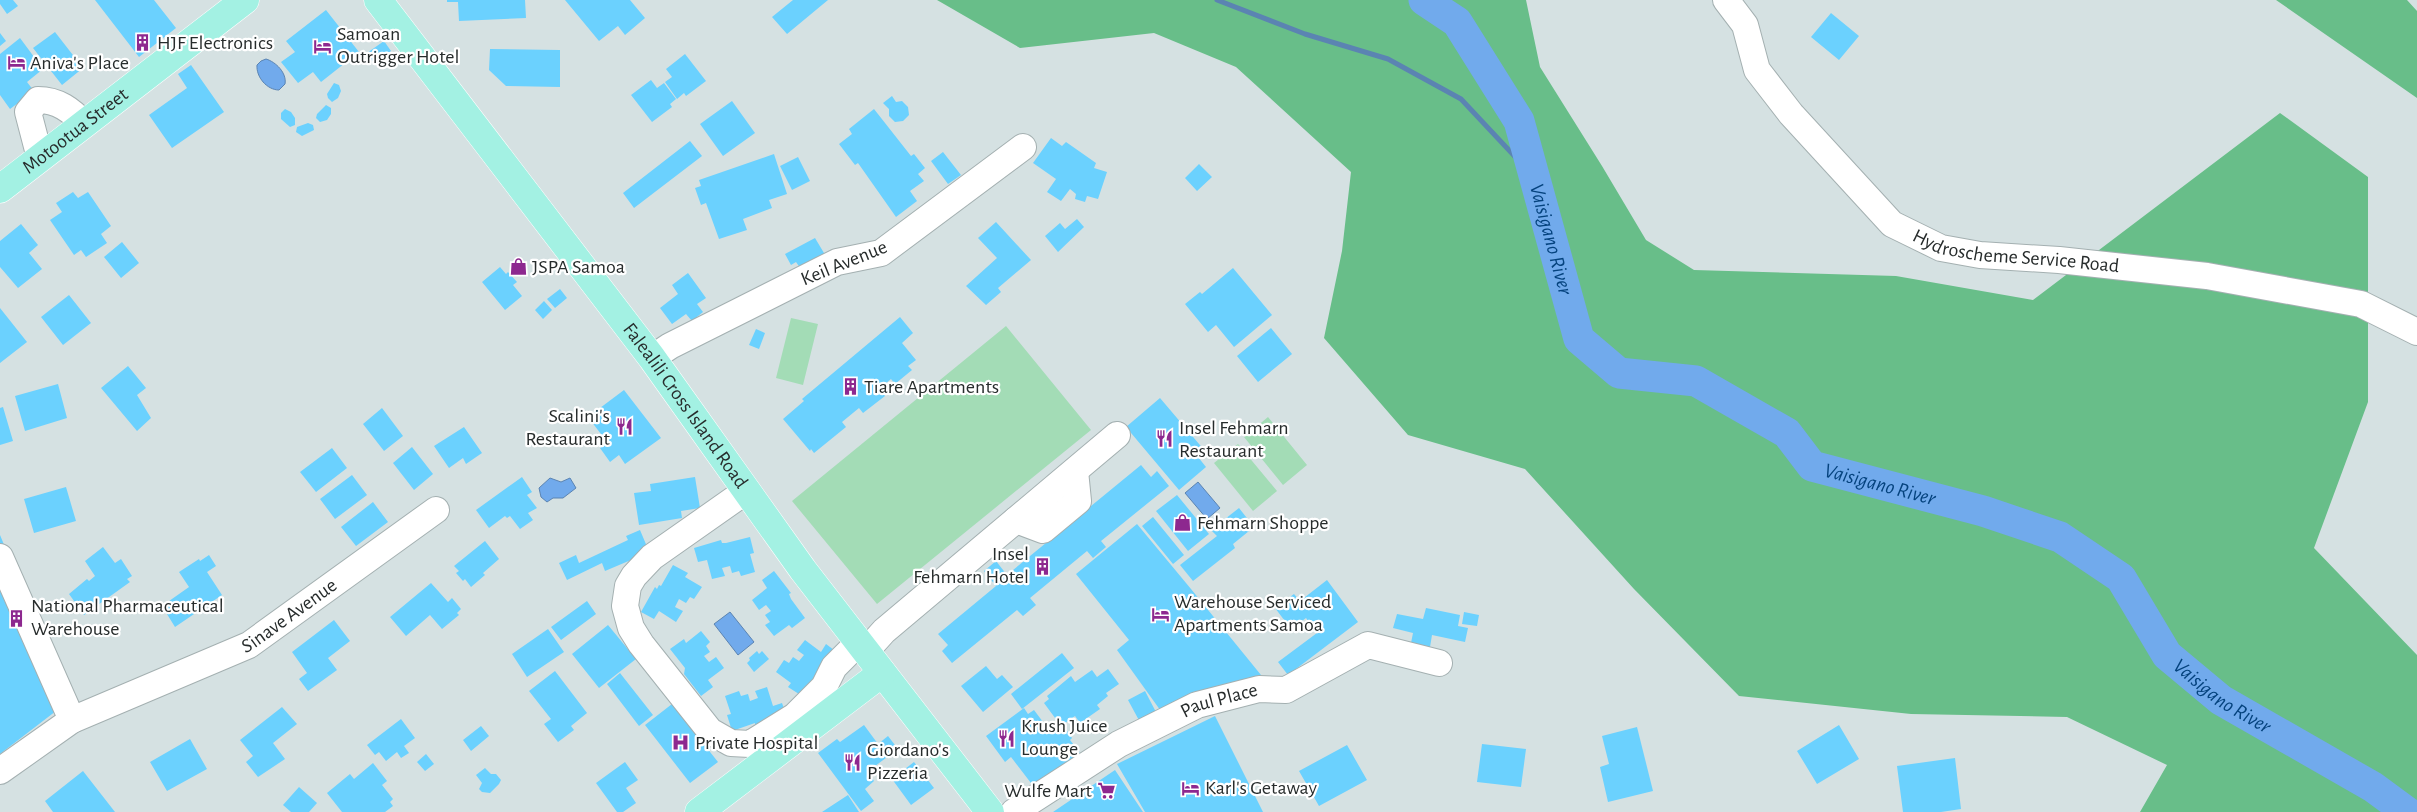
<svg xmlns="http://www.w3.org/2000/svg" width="2417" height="812" viewBox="0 0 2417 812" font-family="'Alegreya Sans',sans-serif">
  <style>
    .green { fill: #a3dcb6 }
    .forest { fill: #68be89 }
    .water { fill: #71aaec; stroke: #5b84b2 }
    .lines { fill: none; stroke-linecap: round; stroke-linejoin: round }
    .stream { stroke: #5b84b2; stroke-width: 5 }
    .river { stroke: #71aaec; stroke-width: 31 }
    .building { fill: #6bd1fe }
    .minor-casing { stroke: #a4b0b1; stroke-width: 28 }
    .major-casing { stroke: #fff; stroke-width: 29 }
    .minor { stroke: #fff; stroke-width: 26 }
    .major { stroke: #a3f1e3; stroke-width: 28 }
    .labels { text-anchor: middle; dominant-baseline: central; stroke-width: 4.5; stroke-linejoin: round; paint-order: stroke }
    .poi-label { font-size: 20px; fill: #272c2c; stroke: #fff; text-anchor: start }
    .street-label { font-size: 20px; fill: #272c2c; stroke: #fff }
    .water-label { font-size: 21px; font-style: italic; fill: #05437e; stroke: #fff }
  </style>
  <rect width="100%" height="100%" fill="#d5e1e2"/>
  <path class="green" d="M791,318L818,324L803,385L776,378Z
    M1006,326L1091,430L877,604L792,501Z
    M1268,417L1307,465L1283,485L1244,437Z
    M1238,444L1277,491L1253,511L1214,463Z"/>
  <path class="forest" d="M937,0H1526L1540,67L1602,166L1646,240L1694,270L1896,276L2033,300L2280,113L2368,177V402L2314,548L2417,655V812H2140L2167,765L2067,717L1911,714L1739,696L1634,589L1525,469L1408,435L1324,338L1342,251L1351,172L1236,67L1154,33L1020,48Z
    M2276,0H2407L2417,11V98Z"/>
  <path class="water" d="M266,59C276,62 287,73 285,84L279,90C267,90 256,77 257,65L261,61Z
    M550,478L561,482L570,478L576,488L563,498H553L547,502L541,497L539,488Z
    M1198,482L1220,508L1207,519L1185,493Z
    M730,612L754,642L738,655L714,624Z"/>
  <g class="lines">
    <path class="stream" d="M1217,0L1305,34L1388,59L1461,99L1535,178"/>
    <path class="river" id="s1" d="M1424,0L1457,22L1519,121L1579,339L1619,373L1696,381L1787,433L1812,466L1983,511L2060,537L2121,578L2167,655L2221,700L2373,787L2407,812"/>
  </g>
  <path class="building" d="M0,0H13L18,6L7,14L0,4Z
    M95,0H154L176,28L139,57Z
    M447,0H525L526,18L459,21L458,2H447Z
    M565,0H630L645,18L625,35L618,26L599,41Z
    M793,0H828L787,34L772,17Z
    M326,10L359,52L321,82L313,72L298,83L281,62L295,52L286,41Z
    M1831,13L1859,36L1839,60L1811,37Z
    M55,32L83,68L62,85L33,48Z
    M0,33L6,41L0,46Z
    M20,38L43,69L27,82L34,91L10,109L0,95V54Z
    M384,41L391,51L374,63L367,53Z
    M490,49L560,50V87L506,86L489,70Z
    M685,54L706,81L686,96L684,93L677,99L665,82L672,77L666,69Z
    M191,65L224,112L172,148L149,115L187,88L178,74Z
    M651,80L657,88L664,83L676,99L670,104L672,107L652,122L631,95Z
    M334,83L339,85L341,91L338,98L332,102L328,98L327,94Z
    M892,96L896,102L902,101L908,107L909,115L903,121L895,122L889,116V109L883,103Z
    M732,101L755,133L723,156L700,124Z
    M326,105L331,108V114L327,120L320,122L316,118L317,114Z
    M285,109L291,112L295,118V125L290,127L281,119V113Z
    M874,109L911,156L914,154L925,168L918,174L924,181L910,191L917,201L896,217L858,163L855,165L839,144L852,134L849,129Z
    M308,123L313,125L314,130L302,136L296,132L297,127Z
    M1051,138L1062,146L1066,142L1096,163L1094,168L1107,172L1098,199L1087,196L1085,202L1075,199L1076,194L1070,189L1061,201L1047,192L1056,179L1033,163Z
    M690,141L702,156L634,208L623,193Z
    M943,152L961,175L948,184L931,161Z
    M774,154L787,194L769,200L772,208L743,219L747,230L719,239L706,203L701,205L695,188L701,186L699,180Z
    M798,157L810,181L792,190L780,166Z
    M1199,164L1212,177L1197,191L1185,178Z
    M73,192L78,198L88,192L111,226L101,234L107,243L86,257L81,250L74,255L50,220L62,212L56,203Z
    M1077,219L1084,227L1058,252L1045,236L1060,223L1065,229Z
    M996,222L1031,260L998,288L1001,292L986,305L966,286L997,258L978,238Z
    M21,224L38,245L29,253L42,269L18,288L0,267V241Z
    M815,238L827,258L803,272L796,262L791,265L785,254Z
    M122,242L139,263L121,278L104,257Z
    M500,267L506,274L508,272L517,282L513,285L522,296L505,310L482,282Z
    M1233,268L1272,315L1234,347L1216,325L1208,332L1185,304L1200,292L1202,294Z
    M688,273L706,298L697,304L703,312L692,321L686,314L672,324L660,308L678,294L672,285Z
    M560,289L567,298L555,308L547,299Z
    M69,295L91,323L63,345L41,317Z
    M544,301L552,310L543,319L535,310Z
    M0,308L27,342L0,363Z
    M900,317L913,333L902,343L916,360L908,366L912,370L895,384L891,379L879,389L885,396L863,413L859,408L842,422L846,427L814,453L811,449L810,451L783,419L804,401L802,399Z
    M1271,328L1292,354L1258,382L1237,356Z
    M756,329L765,333L759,349L749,345Z
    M128,366L146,388L137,395L151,418L137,431L101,388Z
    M58,384L67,418L25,431L15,396Z
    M624,390L661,438L625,464L619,455L610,462L600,448L607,442L588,417Z
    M1160,398L1205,451L1198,457L1206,467L1179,490L1126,427Z
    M3,407L13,441L0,445V408Z
    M382,408L403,436L384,451L363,424Z
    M464,427L482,453L466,464L463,458L449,468L434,446Z
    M412,447L433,474L414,490L393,463Z
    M332,448L347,468L316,492L300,472Z
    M1141,465L1151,477L1157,471L1169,486L1101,541L1106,547L1093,558L1087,551L1030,598L1036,605L1023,616L1017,610L952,663L942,651L948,645L938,634L996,586L984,571L996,561L1007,575Z
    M352,475L367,495L335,519L320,499Z
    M522,477L532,492L527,495L537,508L528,513L533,520L520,529L510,516L507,518L505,516L489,528L476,510Z
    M695,477L700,508L681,511L682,518L639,525L634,493L651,491L650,484Z
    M66,487L76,521L34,533L24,499Z
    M1177,495L1209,534L1188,551L1156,511Z
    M373,502L388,522L356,546L341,527Z
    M1239,508L1254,527L1233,544L1235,548L1193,581L1180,565L1217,536L1211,530Z
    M1153,517L1184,555L1173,564L1142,526Z
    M1137,524L1191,589L1261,675L1191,699L1163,714L1117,650L1129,640L1076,574Z
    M640,530L648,549L636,554L638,557L605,571L602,563L567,580L559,563L576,555L579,563L628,540L626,536Z
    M0,535L69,701L0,754Z
    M750,537L754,553L750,554L755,572L741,576L739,571L732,573L730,566L722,568L725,576L712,579L707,560L698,562L694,548L721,540L722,543H726Z
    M485,541L499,559L483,573L485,575L471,587L465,579L463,581L456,573L459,571L454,566Z
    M103,547L115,563L121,559L132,576L127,579L130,582L84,615L69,594L87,579L89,581L95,576L85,561Z
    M209,555L216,566L207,572L222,595L175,627L162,606L189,587L179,572L199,559L200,561Z
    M673,565L688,573L685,577L702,587L694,599L690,597L686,603L679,599L675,607L683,611L676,622L659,611L654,619L641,612L655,587L657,589L659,585L661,586Z
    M774,571L791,593L789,594L791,599L805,618L792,628L789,625L774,636L765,625L770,622L765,615L771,611L766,605L759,610L752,600L767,588L762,580Z
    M1327,580L1358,622L1288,675L1278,662L1317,633L1306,618L1291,629L1275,608L1294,594L1300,601Z
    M431,583L448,602L452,598L461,609L457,613L459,615L442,629L430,615L406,636L390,617Z
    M587,601L596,614L561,640L551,627Z
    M1426,608L1460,615L1458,626L1468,628L1465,642L1432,635L1430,647L1411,643L1413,633L1393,628L1397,614L1423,619Z
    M1464,612L1479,615L1477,626L1462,624Z
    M334,620L350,641L328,658L337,670L308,691L299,679L307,673L292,652Z
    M608,625L636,659L599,688L572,654Z
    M548,629L564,652L527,677L512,654Z
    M701,631L710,642L706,646L710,652L704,656L709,662L716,657L724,668L708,680L713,687L701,696L684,674L685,668L670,649L684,639L686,643Z
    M805,640L821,652L826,644L838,653L802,696L788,687L791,683L776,672L784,660L789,663L793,657L799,661L804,655L797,650Z
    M757,651L759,654L762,651L769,659L754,672L747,663L750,660L749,658Z
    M1062,653L1074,668L1022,709L1011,694Z
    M986,666L997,679L1002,675L1013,687L983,712L961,686Z
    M1108,669L1119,684L1106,693L1108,696L1097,705L1100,709L1080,723L1075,716L1061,726L1044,703L1049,699L1047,696L1071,676L1075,682L1092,670L1097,677Z
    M555,671L587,713L571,726L574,730L558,742L544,724L551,719L529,691Z
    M620,673L653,715L639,726L607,684Z
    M767,687L773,706L782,703L787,717L755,725V723L732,731L727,715L731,714L725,696L739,691L741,696L748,694L750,701L758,698L755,691Z
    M1145,691L1157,714L1141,724L1128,700Z
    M672,704L718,762L690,783L645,725Z
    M282,707L297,724L273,743L285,759L258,777L246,762L253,756L240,740Z
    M1024,708L1028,714L1034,710L1046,726L1049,723L1057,733L1065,728L1072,738L1070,740L1080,753L1034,787L1011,757L1005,762L986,736Z
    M1215,716L1263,812H1145L1117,764Z
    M401,719L415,738L404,746L409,753L401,758L397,752L386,761L379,752L375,755L367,745Z
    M864,725L878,744L888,736L898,749L867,772L874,781L865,789L874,801L861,811L818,753L837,739L840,742Z
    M1839,725L1859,759L1817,784L1797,751Z
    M481,726L489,736L471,751L463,740Z
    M1637,727L1653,791L1608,802L1600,767L1609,764L1602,736Z
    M190,739L207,769L167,791L150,762Z
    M1482,744L1526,749L1521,787L1477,782Z
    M1347,745L1367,780L1319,806L1299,771Z
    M426,754L434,764L425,771L417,762Z
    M1955,758L1961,809L1941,812H1903L1897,766Z
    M625,762L638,780L626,788L636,803L623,812H617L596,783Z
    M914,762L934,788L911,805L892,779Z
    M373,763L387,781L382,785L393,799L390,802L393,806L385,812H342L327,793L350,774L354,779Z
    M485,768L491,774H496L501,780L499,784L490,793L482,792L479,789L482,783L476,775Z
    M1115,770L1143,812H1053Z
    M83,771L115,812H53L45,801Z
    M299,787L317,803L309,812H291L283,805Z
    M848,795L859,812H822Z"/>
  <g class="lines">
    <defs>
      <g id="minor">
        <path id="s2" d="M1726,0L1745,25L1757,70L1791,114L1892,224L1941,248L1980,255L2059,260L2207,276L2361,304L2417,332"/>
        <path d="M40,158L28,112L38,100C58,100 71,110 84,124"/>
        <path d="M652,358L670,346L837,262L881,253L1023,147"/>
        <path d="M746,491L652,557L634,576L628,586L625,606L631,628L641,644L710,731L731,743L750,744L795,716L824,687L834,667L859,642"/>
        <path d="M1016,520L1043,530L1078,501L1075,471"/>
        <path d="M0,557L72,720"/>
        <path d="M866,651L884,631L1117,435"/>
        <path id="s3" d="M0,771L72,720L249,645L436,510"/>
        <path id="s4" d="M1014,812L1119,744L1197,705L1259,689L1286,690L1368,645L1439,663"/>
      </g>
      <g id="major">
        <path id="s5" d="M378,0L652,358L803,570L990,812"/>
        <path id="s6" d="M0,189L245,0"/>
        <path d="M699,812L882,673"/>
      </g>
    </defs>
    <use href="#minor" class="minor-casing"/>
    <use href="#major" class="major-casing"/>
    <use href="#minor" class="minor"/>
    <use href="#major" class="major"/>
  </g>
  <defs>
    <symbol id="building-bare" viewBox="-9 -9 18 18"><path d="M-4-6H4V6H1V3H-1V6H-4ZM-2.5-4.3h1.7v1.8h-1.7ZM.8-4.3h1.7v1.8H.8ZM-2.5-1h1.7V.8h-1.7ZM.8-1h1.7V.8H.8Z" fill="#8d288f" stroke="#fff" stroke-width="2.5" paint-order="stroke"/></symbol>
    <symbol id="hotel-bare" viewBox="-9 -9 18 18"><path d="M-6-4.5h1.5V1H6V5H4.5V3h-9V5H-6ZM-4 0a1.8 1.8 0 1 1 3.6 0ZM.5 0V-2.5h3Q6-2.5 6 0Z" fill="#8d288f" stroke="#fff" stroke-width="2.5" paint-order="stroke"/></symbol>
    <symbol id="shop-bare" viewBox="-9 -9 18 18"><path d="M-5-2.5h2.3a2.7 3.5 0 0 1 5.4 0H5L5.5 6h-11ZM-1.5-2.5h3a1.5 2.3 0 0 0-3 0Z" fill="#8d288f" stroke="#fff" stroke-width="2.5" paint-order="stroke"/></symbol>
    <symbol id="restaurant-bare" viewBox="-9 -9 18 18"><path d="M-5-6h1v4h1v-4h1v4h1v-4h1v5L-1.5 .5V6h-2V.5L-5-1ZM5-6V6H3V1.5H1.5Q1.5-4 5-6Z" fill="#8d288f" stroke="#fff" stroke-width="2.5" paint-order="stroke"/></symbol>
    <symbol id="hospital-bare" viewBox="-9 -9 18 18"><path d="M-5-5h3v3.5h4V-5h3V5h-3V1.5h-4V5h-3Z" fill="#8d288f" stroke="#fff" stroke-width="2.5" paint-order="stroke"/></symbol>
    <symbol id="supermarket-bare" viewBox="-9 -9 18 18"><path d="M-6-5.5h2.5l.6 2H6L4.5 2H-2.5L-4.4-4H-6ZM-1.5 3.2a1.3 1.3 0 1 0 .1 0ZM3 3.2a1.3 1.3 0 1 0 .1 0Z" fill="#8d288f" stroke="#fff" stroke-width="2.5" paint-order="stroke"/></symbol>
  </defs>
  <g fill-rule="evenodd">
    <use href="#building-bare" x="130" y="30" width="25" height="25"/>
    <use href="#hotel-bare" x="310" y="34" width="25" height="25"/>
    <use href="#hotel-bare" x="4" y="50" width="25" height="25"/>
    <use href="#shop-bare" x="506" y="254" width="25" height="25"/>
    <use href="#building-bare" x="838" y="374" width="25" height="25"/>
    <use href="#restaurant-bare" x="612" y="414" width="25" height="25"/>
    <use href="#restaurant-bare" x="1152" y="426" width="25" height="25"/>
    <use href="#shop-bare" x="1170" y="510" width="25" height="25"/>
    <use href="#building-bare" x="1030" y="554" width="25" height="25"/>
    <use href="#hotel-bare" x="1148" y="602" width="25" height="25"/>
    <use href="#building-bare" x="4" y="606" width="25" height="25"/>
    <use href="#restaurant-bare" x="994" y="726" width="25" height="25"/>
    <use href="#hospital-bare" x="668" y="730" width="25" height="25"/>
    <use href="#restaurant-bare" x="840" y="750" width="25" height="25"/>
    <use href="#hotel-bare" x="1178" y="776" width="25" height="25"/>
    <use href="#supermarket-bare" x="1094" y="778" width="25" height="25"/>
  </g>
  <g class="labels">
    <g class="poi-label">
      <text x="337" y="34">Samoan<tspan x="337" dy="23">Outrigger Hotel</tspan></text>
      <text x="157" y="43">HJF Electronics</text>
      <text x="30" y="63">Aniva's Place</text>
      <text x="532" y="267">JSPA Samoa</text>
      <text x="864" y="387">Tiare Apartments</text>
      <text x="610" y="416" text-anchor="end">Scalini's<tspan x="610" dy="23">Restaurant</tspan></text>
      <text x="1179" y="428">Insel Fehmarn<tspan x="1179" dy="23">Restaurant</tspan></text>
      <text x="1197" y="523">Fehmarn Shoppe</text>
      <text x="1029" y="554" text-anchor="end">Insel<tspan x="1029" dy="23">Fehmarn Hotel</tspan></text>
      <text x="1174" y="602">Warehouse Serviced<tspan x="1174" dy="23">Apartments Samoa</tspan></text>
      <text x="31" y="606">National Pharmaceutical<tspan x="31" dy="23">Warehouse</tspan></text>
      <text x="1021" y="726">Krush Juice<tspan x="1021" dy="23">Lounge</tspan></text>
      <text x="695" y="743">Private Hospital</text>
      <text x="867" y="750">Giordano's<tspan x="867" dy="23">Pizzeria</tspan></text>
      <text x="1205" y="788">Karl's Getaway</text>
      <text x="1092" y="791" text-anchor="end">Wulfe Mart</text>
    </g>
    <g class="street-label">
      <text stroke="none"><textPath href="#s6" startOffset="95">Motootua Street</textPath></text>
      <text stroke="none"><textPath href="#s2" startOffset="412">Hydroscheme Service Road</textPath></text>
      <text transform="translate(844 263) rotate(-22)">Keil Avenue</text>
      <text stroke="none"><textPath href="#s5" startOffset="509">Falealili Cross Island Road</textPath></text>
      <text stroke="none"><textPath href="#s3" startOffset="330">Sinave Avenue</textPath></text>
      <text stroke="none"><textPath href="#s4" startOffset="235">Paul Place</textPath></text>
    </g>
    <g class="water-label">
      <text stroke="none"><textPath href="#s1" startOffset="279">Vaisigano River</textPath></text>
      <text stroke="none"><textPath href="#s1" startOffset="729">Vaisigano River</textPath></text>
      <text stroke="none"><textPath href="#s1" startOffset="1149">Vaisigano River</textPath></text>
    </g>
  </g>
</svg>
